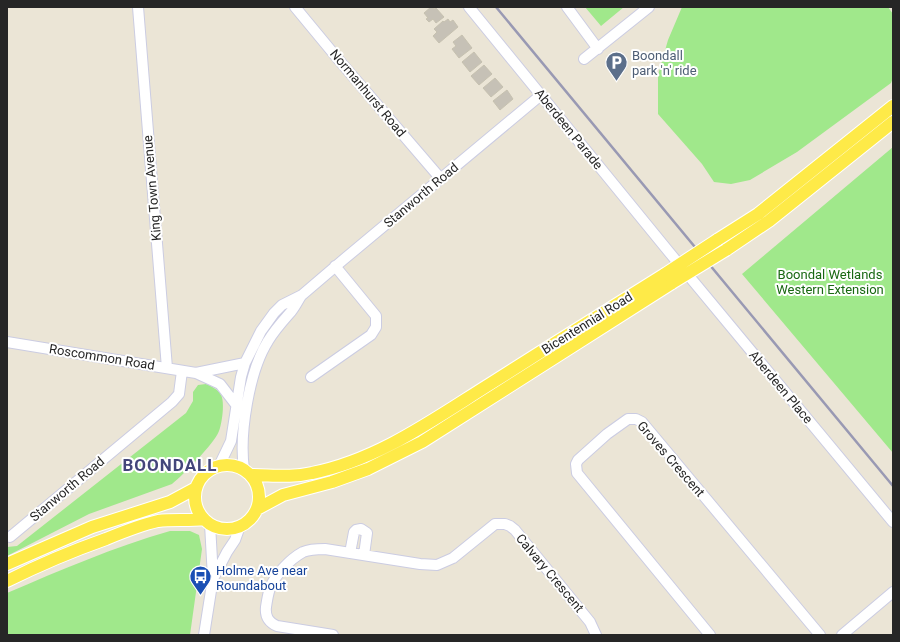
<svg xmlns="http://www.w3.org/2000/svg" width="900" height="642" viewBox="0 0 900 642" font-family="Roboto,sans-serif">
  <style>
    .green { fill: #a0e88b }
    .building { fill: #c6c1b6; stroke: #c6c1b0 }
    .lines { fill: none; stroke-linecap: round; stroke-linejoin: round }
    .minor-casing { stroke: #cbcce2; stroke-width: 12 }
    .major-casing { stroke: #fff; stroke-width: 14 }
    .minor { stroke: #fff; stroke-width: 10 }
    .major { stroke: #feea48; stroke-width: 12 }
    .rail { stroke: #9999b3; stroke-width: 2.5 }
    .major-bridge-casing { stroke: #fff; stroke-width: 14; stroke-linecap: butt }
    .major-bridge { stroke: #feea48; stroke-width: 12 }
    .labels { text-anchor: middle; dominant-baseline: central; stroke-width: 4; stroke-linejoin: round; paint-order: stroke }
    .service-label { font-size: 13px; fill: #4e5e75; stroke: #fff; text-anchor: start }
    .street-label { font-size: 13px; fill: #262626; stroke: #fff }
    .park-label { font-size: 13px; fill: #196812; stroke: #fff }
    .transit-label { font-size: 13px; fill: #164399; stroke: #fff; text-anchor: start }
    .district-label { font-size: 17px; font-weight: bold; letter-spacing: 1px; fill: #43467a; stroke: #fff }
  </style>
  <rect width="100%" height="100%" fill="#ebe5d6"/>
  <path class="green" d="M585,7H624L601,26Z
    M682,7H888L893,14V78L891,83L797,152L750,180L731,184L714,182L702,164L658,114V75L668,40Z
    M893,147V453L742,274Z
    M206,384C211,386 219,390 221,395C225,402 222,423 219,431C214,444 183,475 172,484L89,514L7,556V547L17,546L186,413L193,401V392L198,385Z
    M170,531H190L199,535L202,549L190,635H7V593C61,570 114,547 170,531Z"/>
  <path class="building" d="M431,7L434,9L436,8L444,17L436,23L433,19L429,22L426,19L428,18L424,13Z
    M448,19L450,22L453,20L458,27L439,43L433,36L437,32L434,29L443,21L444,22Z
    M462,35L472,48L459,58L452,49L456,46L453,42Z
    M474,52L482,62L470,72L462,62Z
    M484,65L492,74L479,85L471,76Z
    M495,78L503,87L491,97L483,88Z
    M507,90L513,99L500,110L493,101Z"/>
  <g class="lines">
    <defs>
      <path id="minor" d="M138,7L167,368
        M295,7L338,59L441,179
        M469,7L669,252L893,522
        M567,7L598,49
        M584,59L649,7
        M7,342L196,373L220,384L237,406
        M196,373L245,363
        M311,377L371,335L376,327V316L335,266
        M219,466L231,441L241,377L245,363L261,331L274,313L282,305L302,295L343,260L541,95
        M244,469C239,434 249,371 268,341C274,331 281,323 289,314C294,309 297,302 301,296
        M10,537L172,402L179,394L182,371
        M350,553L354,532L356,530L361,529L367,533L364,555
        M214,577L227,552L235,540L240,526
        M204,635L213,578L210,524
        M333,635L277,626C268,622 265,616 266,607C267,600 268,594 270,588C275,575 290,559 303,552C310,549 317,549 325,549L420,564L437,565L453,558L495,524H505L510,526L515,530L590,622L596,635
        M710,635L577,473L576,464L578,460L607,434L628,419H636L642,422L820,635
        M842,635L893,592"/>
      <path id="major" d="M717,240L758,214L893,106
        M726,250L769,221L893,122
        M195 497a32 32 0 1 1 64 0a32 32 0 1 1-64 0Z
        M251,475C272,475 291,478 312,473C378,460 434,419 490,384C548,347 606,311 665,274
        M257,509L283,495L332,482L368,469L422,442L672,283
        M7,564L92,527L170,502L196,488
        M7,581C39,565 72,551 106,539C123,532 140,525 158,521C173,519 189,521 204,519"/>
    </defs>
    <use href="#minor" class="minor-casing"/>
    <use href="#major" class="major-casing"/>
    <use href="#minor" class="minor"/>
    <use href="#major" class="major"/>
    <path class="rail" d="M496,7L893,486"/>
    <defs>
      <path id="major-bridge" d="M665,274L717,240
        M672,283L726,250"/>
    </defs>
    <use href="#major-bridge" class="major-bridge-casing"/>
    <use href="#major-bridge" class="major-bridge"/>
  </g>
  <defs>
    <symbol id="parking-pin" viewBox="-11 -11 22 30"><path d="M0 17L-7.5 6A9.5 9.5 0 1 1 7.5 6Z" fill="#5c6f8a" stroke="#fff"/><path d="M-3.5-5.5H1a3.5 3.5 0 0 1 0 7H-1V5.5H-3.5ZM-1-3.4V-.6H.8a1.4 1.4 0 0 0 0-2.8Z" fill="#fff"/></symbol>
    <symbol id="bus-pin" viewBox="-11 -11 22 30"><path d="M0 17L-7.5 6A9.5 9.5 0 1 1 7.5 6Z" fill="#1a4fb4" stroke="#fff"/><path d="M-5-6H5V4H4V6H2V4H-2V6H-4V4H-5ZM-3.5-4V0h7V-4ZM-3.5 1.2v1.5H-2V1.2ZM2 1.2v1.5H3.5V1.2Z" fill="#fff"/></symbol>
  </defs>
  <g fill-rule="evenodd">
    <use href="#parking-pin" x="604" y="50" width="25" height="34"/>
    <use href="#bus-pin" x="188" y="564" width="25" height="34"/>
  </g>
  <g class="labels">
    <g class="service-label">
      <text x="632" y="55">Boondall<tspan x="632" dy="15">park 'n' ride</tspan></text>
    </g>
    <g class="street-label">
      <text transform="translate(368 93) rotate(50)">Normanhurst Road</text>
      <text transform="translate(569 129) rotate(51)">Aberdeen Parade</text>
      <text transform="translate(152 188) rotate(-95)">King Town Avenue</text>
      <text transform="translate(421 195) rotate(-40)">Stanworth Road</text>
      <text transform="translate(587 323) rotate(-32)">Bicentennial Road</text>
      <text transform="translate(102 357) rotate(9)">Roscommon Road</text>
      <text transform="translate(781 387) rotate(50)">Aberdeen Place</text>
      <text transform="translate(671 459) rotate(49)">Groves Crescent</text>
      <text transform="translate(67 489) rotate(-40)">Stanworth Road</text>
      <text transform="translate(550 573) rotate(50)">Calvary Crescent</text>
    </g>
    <g class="park-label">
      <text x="830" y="274">Boondal Wetlands<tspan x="830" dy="15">Western Extension</tspan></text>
    </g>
    <g class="transit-label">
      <text x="216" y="570">Holme Ave near<tspan x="216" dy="15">Roundabout</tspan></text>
    </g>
    <g class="district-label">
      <text x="170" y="465">BOONDALL</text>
    </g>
  </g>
  <rect width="900" height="642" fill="none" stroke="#262626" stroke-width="16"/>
</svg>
